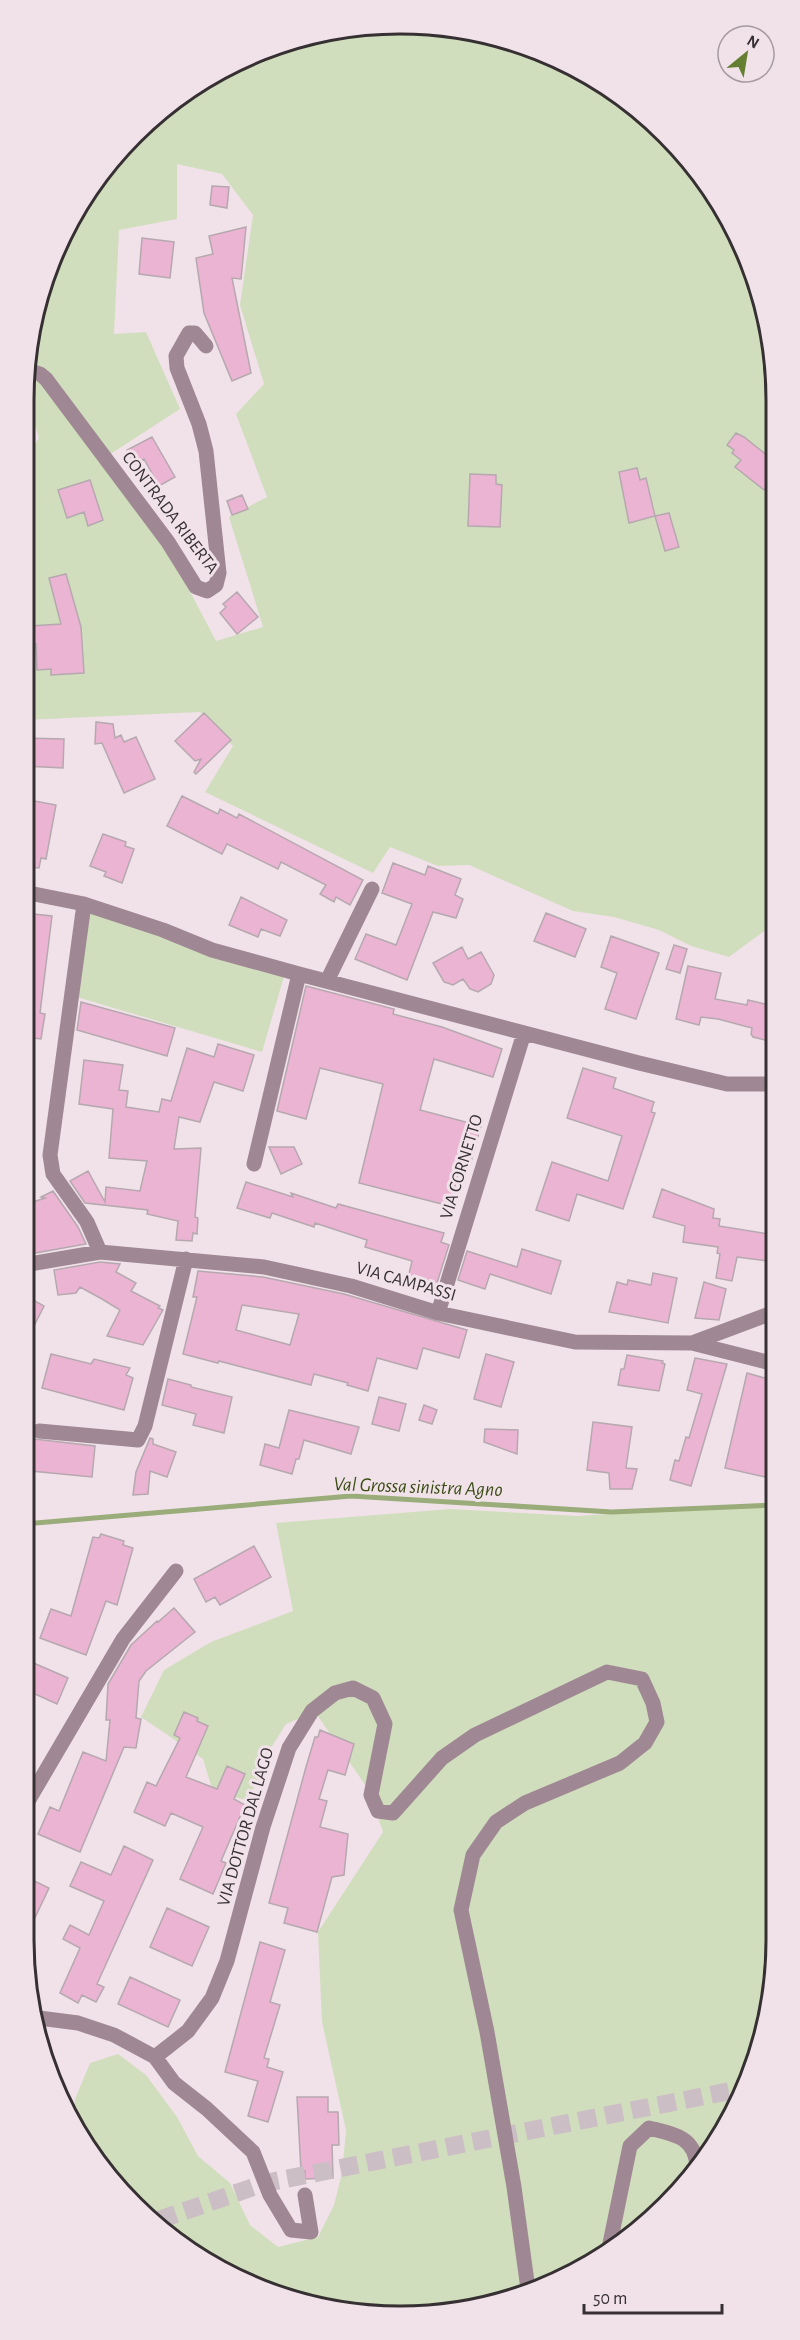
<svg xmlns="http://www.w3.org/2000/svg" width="800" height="2340" viewBox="0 0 800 2340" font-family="'Alegreya Sans',sans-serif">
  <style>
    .green { fill: #d1debd; fill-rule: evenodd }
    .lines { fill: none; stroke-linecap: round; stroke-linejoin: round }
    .stream { stroke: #99ac7a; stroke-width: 5 }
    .building { fill: #ebb4d2; stroke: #b6a8af; stroke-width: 1.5; fill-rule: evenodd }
    .highway-tunnel { stroke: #ccbec5; stroke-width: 18; stroke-dasharray: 18 9; stroke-linecap: butt }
    .minor { stroke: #9f8894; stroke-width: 15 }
    .labels { text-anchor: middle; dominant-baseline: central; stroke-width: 6; stroke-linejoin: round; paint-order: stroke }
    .street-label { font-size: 18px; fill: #363033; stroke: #f1e2ea }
    .water-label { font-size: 20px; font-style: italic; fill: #3b4d15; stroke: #f1e2ea }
    .rim { fill: none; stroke: #363033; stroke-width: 3 }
  </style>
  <rect width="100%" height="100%" fill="#f1e2ea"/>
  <path class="green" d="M351,27L497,37L588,75L682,152L737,234L773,351L774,924L729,957L691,946L659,930L614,917L573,911L469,865L438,866L390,847L373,873L205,792L233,746L200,712L24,720V460L39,438L25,393L37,303L101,171L212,75ZM177,164L222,174L253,215L240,305L264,384L236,414L267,497L229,517L263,627L216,641L183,578L109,455L180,409L146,332L114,334L119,230L177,219Z
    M78,904L287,966L262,1052L70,995Z
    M775,1502L776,1940L763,2037L712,2149L609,2252L497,2303L351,2313L233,2277L118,2188L73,2117L75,2099L90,2063L118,2054L146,2075L177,2117L198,2156L230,2183L250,2225L278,2247L318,2237L334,2205L342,2173L346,2130L322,2022L318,1932L383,1832L368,1789L315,1712L286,1724L262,1762L259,1779L246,1800L213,1792L203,1759L141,1717L164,1670L211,1642L293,1611L276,1523L450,1509L578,1516Z"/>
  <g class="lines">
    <path class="stream" d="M24,1524L351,1496L612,1512L775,1505"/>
  </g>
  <path class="building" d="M212,186L229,187L227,208L210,205Z
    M246,227L241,279L232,278L251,373L232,381L204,313L196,258L213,254L209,236Z
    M142,238L174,242L170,278L139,274Z
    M736,433L744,437L773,460V479L764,490L735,467L741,460L732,453L734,450L727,445Z
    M152,437L175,477L159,486L144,459L135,464L127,450Z
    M637,468L640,480L646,478L655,516L629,523L619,472Z
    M470,474L496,475V484L502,485L500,527L468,526Z
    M90,480L103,520L88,526L84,512L67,518L58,490Z
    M242,495L248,509L232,515L227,501Z
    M669,513L679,547L665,551L655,516Z
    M66,574L81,627L84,673L51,675V669L37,670L36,644L32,645L31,626L61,624L49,578Z
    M237,592L258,617L237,634L220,613L226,607L223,604Z
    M204,713L231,740L196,774L194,772L201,759L195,761L175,741Z
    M96,722L113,724L115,738L121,735L124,742L136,737L155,779L124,793L102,743L95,744Z
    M24,738L64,739L63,768L24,766Z
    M182,796L218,814L220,809L237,818L239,814L363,880L350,905L336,897L334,902L320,894L326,885L281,862L278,869L227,844L222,854L167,826Z
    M24,799L56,805L46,859L41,858L39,868L24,866Z
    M103,834L126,842L125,846L134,849L122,883L104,876L106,872L90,866Z
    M393,863L425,875L428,866L461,879L455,895L463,899L456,918L433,912L407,980L355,959L366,934L396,945L412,904L382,893Z
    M241,897L287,920L280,936L261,929L258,937L229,925Z
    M24,913L52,916L40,1013L45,1014L41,1039L24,1037Z
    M546,913L586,929L575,957L534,941Z
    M611,936L659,953L636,1019L605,1009L617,973L601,967Z
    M674,945L687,949L680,973L666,969Z
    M462,947L468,959L481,952L494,975L491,984L478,992L470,989L463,979L453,985L444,982L433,963Z
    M688,966L721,973L715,999L747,1005L748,1000L774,1006V1039L769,1038V1041L753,1037L751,1034L752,1028L718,1019L701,1017L699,1025L676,1019Z
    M306,986L394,1009L393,1014L442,1027L502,1049L493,1077L434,1059L420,1110L481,1126L470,1165L461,1162L450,1206L359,1183L383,1084L320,1068L306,1119L277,1111Z
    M81,1002L175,1028L167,1056L77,1030Z
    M218,1044L254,1055L243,1091L214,1082L200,1122L179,1117L174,1149L201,1148L195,1217L198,1218L197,1234L193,1233L192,1241L176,1240L178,1221L147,1214L148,1210L85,1203L70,1181L88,1171L105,1202L106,1187L140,1191L147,1161L109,1158L113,1109L79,1104L84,1060L123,1065L119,1090L128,1091L126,1107L159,1112L162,1099L171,1101L187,1048L214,1057Z
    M583,1068L616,1078L613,1088L654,1102L651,1112L655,1113L623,1209L577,1194L569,1221L536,1210L552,1162L608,1181L622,1136L567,1118Z
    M269,1147H294L302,1164L281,1174Z
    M246,1182L293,1197L291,1193L336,1208L338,1204L444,1233L441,1242L449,1245L436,1286L408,1278L412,1261L365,1247L367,1240L315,1223L314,1227L272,1213L270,1218L237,1208Z
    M662,1189L714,1209L713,1218L720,1219L719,1226L775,1235V1262L737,1257L732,1281L716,1278L720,1254L717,1253L718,1247L683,1242L685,1226L653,1217Z
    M53,1191L78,1227L86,1244L24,1255V1205L45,1198L41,1197Z
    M522,1249L561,1261L551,1294L490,1274L485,1289L458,1280L467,1251L517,1267Z
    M100,1262L120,1264L116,1272L136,1283L131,1291L160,1306L158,1308L163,1310L143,1345L107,1336L120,1310L102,1299L80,1287L76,1293L58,1295L54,1270Z
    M198,1271L263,1277L344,1294L467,1330L459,1358L423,1348L417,1369L377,1358L368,1391L347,1385L348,1383L314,1374L311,1385L219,1361L218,1363L183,1354L197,1297H193ZM242,1305L299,1314L290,1345L236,1330Z
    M653,1273L677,1278L668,1323L609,1312L617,1282L627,1285L628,1280L651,1285Z
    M704,1282L726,1289L719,1320L695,1318Z
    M24,1295L44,1306L34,1326L24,1320Z
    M51,1354L91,1364L94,1359L130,1368L126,1375L133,1378L124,1410L42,1388Z
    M486,1354L514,1362L501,1407L474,1399Z
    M627,1355L663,1361L662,1363L665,1364L659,1391L618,1385L621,1369H624Z
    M695,1358L727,1364L691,1486L670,1480L675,1460L679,1461L686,1437L689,1438L702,1394L687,1390Z
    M747,1373L775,1381V1433L765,1477L725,1468Z
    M168,1379L191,1385V1387L232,1397L224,1433L193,1425L196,1414L162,1405Z
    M379,1397L406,1404L399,1431L372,1424Z
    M424,1405L437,1410L432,1424L419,1420Z
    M289,1410L359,1427L351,1454L304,1440L299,1459H296L292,1474L260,1465L265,1444L279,1448Z
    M593,1422L632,1427L626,1468L637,1469L632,1489H610L609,1473L587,1470Z
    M485,1429L518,1430L517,1454L484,1442Z
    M150,1438L153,1439V1444L176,1452L167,1477L150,1471L148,1494L133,1495L136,1472Z
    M34,1439L95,1446L92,1477L31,1471Z
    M101,1534L124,1541L123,1545L133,1548L117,1605L106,1601L86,1655L40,1638L51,1609L71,1616L93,1537L99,1538Z
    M254,1546L271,1577L220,1605L215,1597L206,1602L194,1579Z
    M174,1608L195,1632L146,1671L139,1681L136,1718L141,1719L136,1748L124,1747L80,1852L38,1834L50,1807L59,1811L83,1752L106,1761L110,1720H106L108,1684L131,1645L157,1621L158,1622Z
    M29,1661L68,1678L57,1704L24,1689V1673Z
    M184,1712L198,1718L197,1721L208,1726L186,1777L217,1789L227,1766L245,1774L234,1799L245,1805L221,1861L226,1863L213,1894L180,1879L203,1827L171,1813L165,1826L134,1812L147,1782L156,1786L180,1738L174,1735Z
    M320,1730L354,1744L345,1775L328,1770L319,1799L327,1801L320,1827L348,1834L344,1875L332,1877L317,1932L284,1923L288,1908L269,1903L306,1767L315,1737H318Z
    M124,1846L153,1860L97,1984L104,1987L96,2002L82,1995L78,2003L60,1993L80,1948L63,1939L70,1925L89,1935L104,1901L70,1886L81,1862L111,1875Z
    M24,1876L49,1888L24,1941Z
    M167,1908L209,1927L192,1966L150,1947Z
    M260,1942L285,1950L270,2002L280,2005L264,2058L269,2059L267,2067L283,2072L268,2122L248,2116L258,2081L225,2072Z
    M130,1977L180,2000L168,2027L118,2004Z
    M297,2097H328V2112H338L339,2145H332L333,2178L305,2179V2171H301Z"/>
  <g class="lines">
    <path class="highway-tunnel" d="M159,2220L265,2183L740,2089"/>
    <path class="minor" d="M28,370L40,374L46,379L168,542L196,587L207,591L216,585L219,573L206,451L199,424L177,368L176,356L189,333H195L206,346
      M24,892L84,904L163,930L212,950L299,974L639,1063L727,1084H774
      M84,904L50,1155L53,1174L87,1222L100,1252
      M327,981L372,889
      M254,1164L299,974
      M24,1265L100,1252L264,1267L351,1286L438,1313L575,1342L692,1343L775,1364
      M438,1313L524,1033
      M692,1343L775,1312
      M39,1431L138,1440L145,1426L186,1259
      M24,1808L123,1639L176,1571
      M39,2018L78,2023L114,2035L155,2057L188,2031L212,1998L227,1961L263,1827L289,1748L312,1711L335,1693L353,1688L373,1698L385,1724L371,1795L378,1811L393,1813L442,1758L475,1735L607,1672L642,1679L653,1703L657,1722L645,1743L620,1763L525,1803L496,1822L473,1855L461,1910L487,2032L514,2187L528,2289
      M155,2057L174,2083L207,2109L253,2152L270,2195L291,2230L311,2232L305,2195
      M608,2253L630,2146L649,2128C673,2134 694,2136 697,2165"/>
  </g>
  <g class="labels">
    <g class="street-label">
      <text transform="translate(170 513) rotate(53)">CONTRADA RIBERTA</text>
      <text transform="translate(462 1167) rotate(-73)">VIA CORNETTO</text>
      <text transform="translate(406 1282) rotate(16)">VIA CAMPASSI</text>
      <text transform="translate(246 1827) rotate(-74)">VIA DOTTOR DAL LAGO</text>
    </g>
    <g class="water-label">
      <text transform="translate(418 1487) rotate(2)">Val Grossa sinistra Agno</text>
    </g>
  </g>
  <path d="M0 0H800V2340H0ZM400 34H400A366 366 0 0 1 766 400V1940A366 366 0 0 1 400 2306H400A366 366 0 0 1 34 1940V400A366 366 0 0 1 400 34Z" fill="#f1e2ea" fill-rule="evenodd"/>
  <path class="rim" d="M400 34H400A366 366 0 0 1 766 400V1940A366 366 0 0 1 400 2306H400A366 366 0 0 1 34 1940V400A366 366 0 0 1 400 34Z"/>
  <g transform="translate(746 54) rotate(30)"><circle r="28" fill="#f1e2ea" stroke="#a69ba1" stroke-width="1.5"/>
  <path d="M0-4.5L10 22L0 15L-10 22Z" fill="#657f32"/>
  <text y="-9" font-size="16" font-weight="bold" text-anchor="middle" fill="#363033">N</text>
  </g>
  <path d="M584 2304v9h138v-9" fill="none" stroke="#363033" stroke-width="3"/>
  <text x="593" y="2304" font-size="18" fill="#363033" stroke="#f1e2ea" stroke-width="4.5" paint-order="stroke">50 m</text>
</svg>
